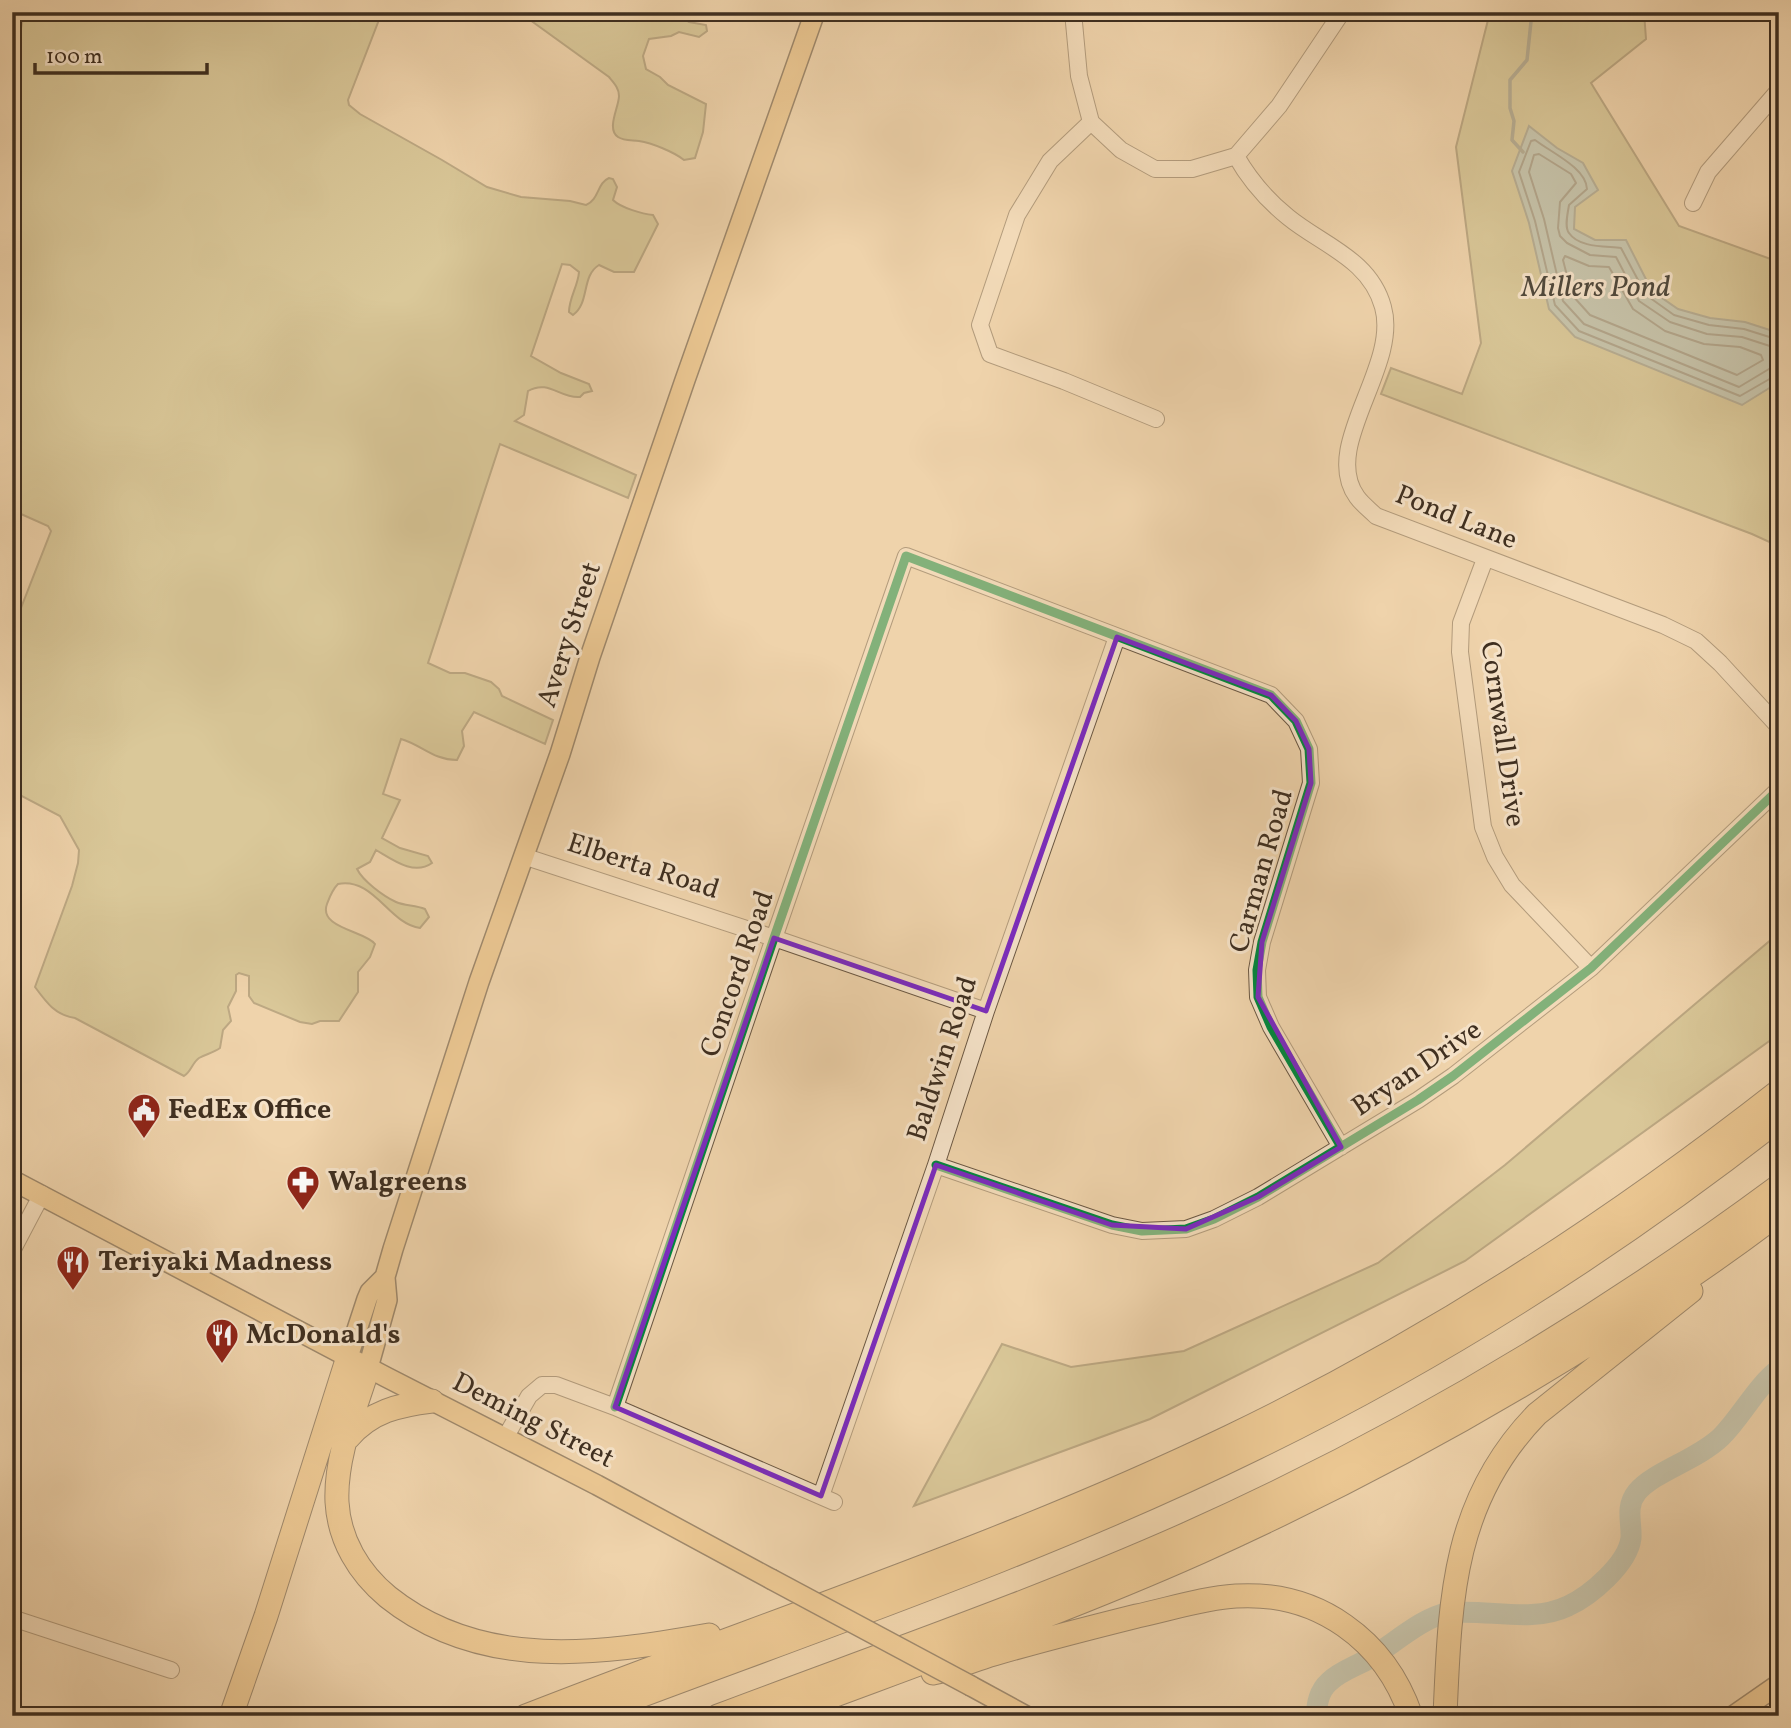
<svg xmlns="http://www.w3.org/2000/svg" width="1791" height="1728" viewBox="0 0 1791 1728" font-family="Vollkorn,serif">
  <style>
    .green { fill: #c1ba83; stroke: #807452; stroke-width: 2 }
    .water { fill: #9bb6b0; stroke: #768076; stroke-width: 2 }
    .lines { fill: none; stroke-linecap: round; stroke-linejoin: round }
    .shore { stroke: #6d7268; stroke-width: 2 }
    .stream { stroke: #768076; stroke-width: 3.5 }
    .river { stroke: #9bb6b0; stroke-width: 21 }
    .minor-casing { stroke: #6b5843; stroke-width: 18 }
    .major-casing { stroke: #3f2f20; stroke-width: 22 }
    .highway-casing { stroke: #3f2f20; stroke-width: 25 }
    .minor { stroke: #f5e2c8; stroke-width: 16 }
    .major { stroke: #e8ba76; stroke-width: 19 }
    .highway { stroke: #e8ba76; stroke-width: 23 }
    .major-bridge-casing { stroke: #3f2f20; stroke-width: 22; stroke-linecap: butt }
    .major-bridge { stroke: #e8ba76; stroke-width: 19 }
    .cycleway-casing { stroke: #f5e2c8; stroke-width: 13 }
    .cycleway { stroke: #00873e; stroke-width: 9 }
    .marked { fill: none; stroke: #7b2cbf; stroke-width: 5; stroke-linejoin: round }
    .labels { text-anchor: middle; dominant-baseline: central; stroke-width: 6; stroke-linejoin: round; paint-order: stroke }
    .street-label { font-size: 28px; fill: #3f2f20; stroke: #f5e2c8 }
    .poi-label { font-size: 28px; font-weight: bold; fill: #3f2f20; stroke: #f5e2c8; text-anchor: start }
    .water-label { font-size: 30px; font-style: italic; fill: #514a3d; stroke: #f5e2c8 }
  </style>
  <rect width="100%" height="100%" fill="#efd3ab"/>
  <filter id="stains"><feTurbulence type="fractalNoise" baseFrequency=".00286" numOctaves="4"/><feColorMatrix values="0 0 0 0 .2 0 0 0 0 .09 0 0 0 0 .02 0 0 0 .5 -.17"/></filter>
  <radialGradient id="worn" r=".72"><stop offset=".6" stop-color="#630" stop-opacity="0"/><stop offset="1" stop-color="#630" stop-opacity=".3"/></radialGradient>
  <path class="green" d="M24,12H382L348,100L349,105L360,114L442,160L487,187L521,197L570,201L586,205C599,200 597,183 609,178L613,179L617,187L613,200C621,208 643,214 653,215L658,224L634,272H614L599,265C581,276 590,303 573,315L569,312C569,298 578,286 579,272L570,265L562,264L531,356L561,373L589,384L592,391L584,393L580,397C560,399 549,379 528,391L524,415L515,421L636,475L628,498L500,444L428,663L450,673H465L491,682L499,689L502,696L553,720L545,744L474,712L462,731L464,746L457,760C433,760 422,745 401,739L383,794L400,800L382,838L400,848L428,856L432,863C414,876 393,860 376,850L370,862L357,869C363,881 383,896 396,902C405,906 415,905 425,909L429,917L420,928C389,924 374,877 338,884C332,890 330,896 327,904C318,928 365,931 375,944L370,957L358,972V992L339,1021H320L312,1024L300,1022L254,1003L249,996V976L239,973L236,975V991L228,1007L231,1021L223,1030L220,1048C213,1053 206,1054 199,1058C192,1063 191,1072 184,1076L75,1018C55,1015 46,1002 35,987L72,886L78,863L79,850L60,816L12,791V631L51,531L48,526L12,510V79Z
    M519,12H674L689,22L706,25L707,31L699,37L679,32L671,36L649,39L643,56L646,69L660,77L668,85L706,104L703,132L695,158L684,160C674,152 652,143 639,141C632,140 624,141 618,137C606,129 619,107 619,96C619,88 614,83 609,77Z
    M1490,12H1644L1646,39L1591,83L1679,226L1779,262V549L1774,544L1752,534L1381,394L1391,368L1462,394L1481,343L1456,147Z
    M1779,933V1034L1465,1261L1150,1419L914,1506L1002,1344L1071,1367L1184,1351L1378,1263L1505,1165Z"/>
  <path class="water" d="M1529,126L1557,148L1583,163L1598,190L1575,207L1574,229L1595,240H1626L1652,291L1678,309L1710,318L1745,322L1776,332V346L1779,348V382L1742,405L1575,337L1549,309L1529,223L1512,171Z"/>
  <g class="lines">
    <path class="shore" d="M1565,256L1589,266L1609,267L1633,309L1665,331L1704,344L1740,347L1761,355L1763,360L1737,375L1590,315L1572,295L1563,260Z
      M1779,340L1744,329L1709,325L1674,315L1646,295L1621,248C1606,246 1579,248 1569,233C1564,227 1568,212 1569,205L1587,189C1586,168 1552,153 1535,140L1531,141L1519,172L1535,221L1555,305L1579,331L1740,396L1773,377L1779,376
      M1779,349L1742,337L1707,334L1670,322L1639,301L1616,257L1590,255L1567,243L1560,236L1558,228L1560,202L1576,183L1571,174L1539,154L1534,155L1529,172L1544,219L1563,301L1584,324L1739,387L1769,369L1779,367"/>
    <path class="stream" d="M1523,152L1512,140L1514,121L1510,108V80L1527,60L1532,12"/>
    <path class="river" d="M1316,1716C1317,1703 1319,1691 1329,1682C1340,1671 1357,1666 1370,1658C1392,1645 1423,1617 1447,1613C1486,1608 1531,1624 1568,1606C1590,1596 1628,1564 1631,1538C1632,1522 1625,1507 1637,1492C1655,1471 1697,1460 1721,1437C1742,1416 1755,1388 1779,1369"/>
    <defs>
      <path id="minor" d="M1073,12L1079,76L1091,122L1121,150L1155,169H1192L1236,156L1279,106L1342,12
        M1091,122L1050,161L1017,215L980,325L990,354L1064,381L1156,419
        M1236,156C1249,179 1267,200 1288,217C1322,245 1370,259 1383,307C1400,367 1320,446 1357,497C1362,504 1370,510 1376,516L1663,625L1696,641L1720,663L1779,727
        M1693,203L1708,172L1779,90
        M1485,559L1461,623L1460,652L1483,827L1495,857L1512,885L1591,968
        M523,856L774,938L986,1011
        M936,1165L1112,1225L1142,1231L1186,1229L1214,1219L1258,1197L1418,1100L1453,1076L1591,968L1779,789
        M12,1251L42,1194
        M615,1407L774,938L906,556L1271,695L1296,721L1309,749L1311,783L1262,942L1257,970L1258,997L1271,1027L1341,1147
        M505,1438L529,1396L542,1385H556L615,1407L834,1502
        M821,1496L936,1165L986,1011L1117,637
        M12,1618L171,1670"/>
      <path id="major" d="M12,1180L386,1377L597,1485L771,1579
        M348,1357L367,1299L370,1292L385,1277
        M368,1368L387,1300L385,1277L393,1249L479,982L560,754L590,657L685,380L815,12
        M971,1686L1026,1716
        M1733,1716L1779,1684"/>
      <path id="highway" d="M368,1368C355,1410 335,1457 337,1502C339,1540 359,1573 388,1597C482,1672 600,1654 709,1635
        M348,1438C371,1411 399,1405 432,1401
        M933,1673C953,1669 973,1660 994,1654C1041,1640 1089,1628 1137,1616C1170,1609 1203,1598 1236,1596C1318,1591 1385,1640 1411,1716
        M231,1716L266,1616L348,1357
        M526,1716C761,1624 1002,1546 1229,1437C1425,1343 1608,1225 1779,1091
        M587,1716C811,1631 1040,1554 1256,1448C1441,1358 1617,1246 1779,1119
        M718,1716C874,1657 1034,1602 1187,1534C1397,1440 1594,1323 1779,1186
        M779,1716C920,1663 1063,1613 1200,1552C1404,1460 1600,1348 1779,1213
        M1445,1716C1450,1601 1452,1501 1537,1414L1691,1291"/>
    </defs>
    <use href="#minor" class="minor-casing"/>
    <use href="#major" class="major-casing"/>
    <use href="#highway" class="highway-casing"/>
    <use href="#minor" class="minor"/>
    <use href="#major" class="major"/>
    <use href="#highway" class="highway"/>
    <defs>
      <path id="major-bridge" d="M771,1579L971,1686"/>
    </defs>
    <use href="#major-bridge" class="major-bridge-casing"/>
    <use href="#major-bridge" class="major-bridge"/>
    <defs>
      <path id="cycleway" d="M936,1165L1112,1225L1142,1231L1186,1229L1214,1219L1258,1197L1418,1100L1453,1076L1591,968L1779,789
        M615,1407L774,938L906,556L1271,695L1296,721L1309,749L1311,783L1262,942L1257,970L1258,997L1271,1027L1341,1147"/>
    </defs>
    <use href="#cycleway" class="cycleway-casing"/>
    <use href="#cycleway" class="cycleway"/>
  </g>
  <path d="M0 0H1791V1728H0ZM1117,637L1271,695L1296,721L1309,749L1311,783L1262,942L1258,997L1341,1147L1258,1197L1186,1229L1112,1225L936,1165L821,1496L615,1407L774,938L986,1011Z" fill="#efd3ab" fill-opacity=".55" fill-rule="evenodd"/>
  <path class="marked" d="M1117,637L1271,695L1296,721L1309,749L1311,783L1262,942L1258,997L1341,1147L1258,1197L1186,1229L1112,1225L936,1165L821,1496L615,1407L774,938L986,1011Z"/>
  <defs>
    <symbol id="civic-pin" viewBox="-11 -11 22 30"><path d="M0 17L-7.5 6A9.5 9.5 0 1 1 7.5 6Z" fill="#8f2418" stroke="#f5e2c8"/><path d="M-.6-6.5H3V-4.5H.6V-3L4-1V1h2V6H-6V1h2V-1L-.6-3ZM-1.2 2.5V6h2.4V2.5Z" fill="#fff"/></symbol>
    <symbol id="pharmacy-pin" viewBox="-11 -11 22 30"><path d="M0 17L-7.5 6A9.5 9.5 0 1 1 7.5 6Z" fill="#8f2418" stroke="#f5e2c8"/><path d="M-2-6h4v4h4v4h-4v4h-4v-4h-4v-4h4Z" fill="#fff"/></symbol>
    <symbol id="restaurant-pin" viewBox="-11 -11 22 30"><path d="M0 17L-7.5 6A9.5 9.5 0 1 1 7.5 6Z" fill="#8f2418" stroke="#f5e2c8"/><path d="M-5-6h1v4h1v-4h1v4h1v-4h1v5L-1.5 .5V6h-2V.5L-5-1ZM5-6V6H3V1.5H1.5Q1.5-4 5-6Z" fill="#fff"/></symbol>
  </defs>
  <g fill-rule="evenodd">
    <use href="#civic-pin" x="125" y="1091" width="38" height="52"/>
    <use href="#pharmacy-pin" x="284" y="1163" width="38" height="52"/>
    <use href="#restaurant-pin" x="54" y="1243" width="38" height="52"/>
    <use href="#restaurant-pin" x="203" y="1316" width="38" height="52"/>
  </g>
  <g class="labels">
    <g class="street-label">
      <text transform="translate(1456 518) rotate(22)">Pond Lane</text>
      <text transform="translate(570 635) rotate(-72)">Avery Street</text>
      <text transform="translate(1502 734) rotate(82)">Cornwall Drive</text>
      <text transform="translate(643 867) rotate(18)">Elberta Road</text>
      <text transform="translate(1262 871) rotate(-74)">Carman Road</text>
      <text transform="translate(738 974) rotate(-71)">Concord Road</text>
      <text transform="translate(943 1059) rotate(-72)">Baldwin Road</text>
      <text transform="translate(1417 1069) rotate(-34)">Bryan Drive</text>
      <text transform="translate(533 1421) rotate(27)">Deming Street</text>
    </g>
    <g class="poi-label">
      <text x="168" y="1110">FedEx Office</text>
      <text x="328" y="1182">Walgreens</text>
      <text x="98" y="1262">Teriyaki Madness</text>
      <text x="246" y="1335">McDonald's</text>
    </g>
    <g class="water-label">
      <text x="1596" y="288">Millers Pond</text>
    </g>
  </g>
  <rect width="1791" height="1728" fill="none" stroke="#efd3ab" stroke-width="42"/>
  <rect x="14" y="14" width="1763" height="1700" fill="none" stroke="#3f2f20" stroke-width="3.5"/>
  <rect x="21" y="21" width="1749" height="1686" fill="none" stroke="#3f2f20" stroke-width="2"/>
  <path d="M35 63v10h172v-10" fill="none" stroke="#3f2f20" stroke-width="3.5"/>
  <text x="46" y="63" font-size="21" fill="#3f2f20" stroke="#f5e2c8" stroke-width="5" paint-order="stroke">100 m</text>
  <rect width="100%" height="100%" filter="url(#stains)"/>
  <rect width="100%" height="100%" fill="url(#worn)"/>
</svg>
